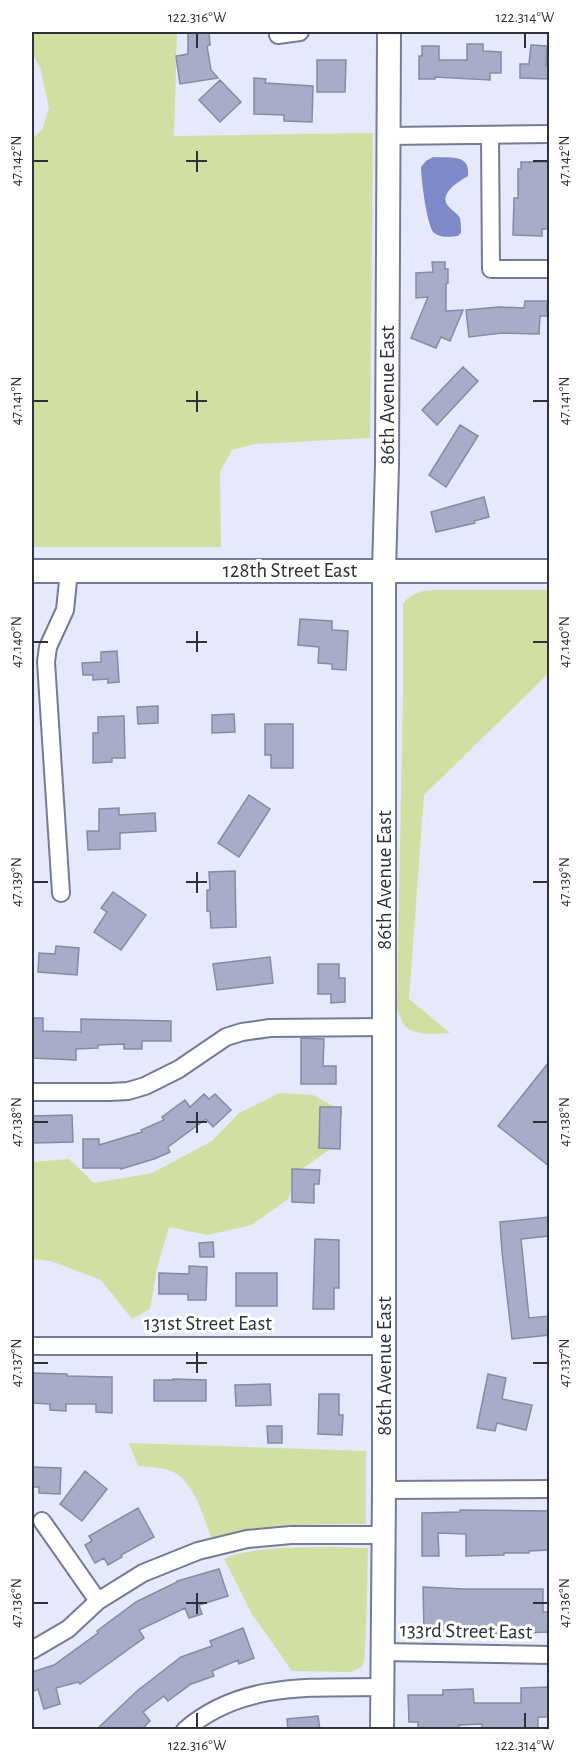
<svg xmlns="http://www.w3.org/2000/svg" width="581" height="1761" viewBox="0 0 581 1761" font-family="'Alegreya Sans',sans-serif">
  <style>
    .green { fill: #d1e0a2 }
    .water { fill: #7e89c7 }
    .building { fill: #a7adc9; stroke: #858aa5; stroke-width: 1.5 }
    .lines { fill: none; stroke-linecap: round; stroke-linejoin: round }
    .street-casing { stroke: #767b95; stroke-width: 20 }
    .secondary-casing { stroke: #767b95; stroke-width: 26 }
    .street { stroke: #fff; stroke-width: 16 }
    .secondary { stroke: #fff; stroke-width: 22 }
    .ticks { fill: none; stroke: #2e303b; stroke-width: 2 }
    .labels { text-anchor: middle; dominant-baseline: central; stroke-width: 6; stroke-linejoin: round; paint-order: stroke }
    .street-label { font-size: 21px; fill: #2e303b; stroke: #fff }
    .neatline { fill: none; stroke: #2e303b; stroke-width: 2 }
    .ticks-label { font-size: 15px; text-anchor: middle; fill: #2e303b }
  </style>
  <rect width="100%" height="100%" fill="#e5e9fb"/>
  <path class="green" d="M32,32H177L174,136L373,133L370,438L255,444L232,450L220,472L221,547H32V139L42,130L49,108L40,67L32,53Z
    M450,590H549L550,672L424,795L409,999L450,1033C437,1034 417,1036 406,1027C402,1023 400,1015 397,1009L403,689V604C414,588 432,590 450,590Z
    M280,1093L313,1095L343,1111L333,1147L299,1171L288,1199L252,1225L207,1235L169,1227L157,1268L150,1309L132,1319L101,1280L51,1261L32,1259V1162L69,1159L94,1183L152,1173L212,1141L239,1113Z
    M129,1443L366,1451V1524C314,1525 261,1522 212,1540C204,1518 194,1480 171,1471C162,1467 148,1467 138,1466Z
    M331,1547L368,1548L366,1635L364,1662L362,1667L351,1672L292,1671L252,1614L224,1559C254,1546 299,1548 331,1547Z"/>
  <path class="water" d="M433,157C449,158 471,153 468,176C458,182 436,195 450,208C454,212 457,213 460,218C461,223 461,228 461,233L458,236C451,237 440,238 434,233C427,226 421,179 421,167L426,161Z"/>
  <path class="building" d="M188,32H209L210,45L207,46L211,70L218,78L180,84L176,56L188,54Z
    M467,44H483V51L501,52V73H490V80L435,77V79H419V56H422V46H439V60H467Z
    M531,45L547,46L546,66H549V79L520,78V64H529Z
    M317,60H346L345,92H317Z
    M254,78L266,79L265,83L313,86L312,122L284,121V115L254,114Z
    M220,80L241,102L220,122L199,100Z
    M521,162H549V229H542V236L513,235L514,198H518V169H521Z
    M432,262H445V269H448V283L446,284V311L463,310L450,341L441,337L436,348L411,338L428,297L416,298V273L433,272Z
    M525,301H547V316H540L539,334L502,333L469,337L466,310L499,307L524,308Z
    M463,367L478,381L437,425L422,410Z
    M460,425L478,436L446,487L429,475Z
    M484,497L489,517L474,521L475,523L436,532L431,512Z
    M300,619L332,621V630L348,631L346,670L332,669V664L318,663L319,647L298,645Z
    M117,651L119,682L108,683V679L93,680V675H83L82,663L101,662V652Z
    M158,706V723L138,724L137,707Z
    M234,714L235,732L212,733V715Z
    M124,716L125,758H112V762L93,763V733H98V717Z
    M265,724H293V768H271V755H265Z
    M249,795L270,809L239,857L218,843Z
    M119,808V815L155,813L156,831L120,833V849L88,850L87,831H99V809Z
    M235,871L236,927L211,928L210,911H207V890H210L209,872Z
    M113,892L146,915L121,950L94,932L107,912L101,908Z
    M56,946L79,948L77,975L38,972L39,953L55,954Z
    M270,957L273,983L217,990L213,964Z
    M318,964H339V978H345V1002L331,1003V994H318Z
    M32,1018H43V1031L81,1032V1019L171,1021V1041H142V1049H124V1044L98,1045V1048L76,1049V1060L32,1058Z
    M301,1038L324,1039L323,1066H336V1084H301Z
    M549,1062V1166L498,1126Z
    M204,1094L209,1099L215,1094L231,1110L213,1127L206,1119L168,1147L170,1152L154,1159L121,1169V1168H83V1139H99V1145L142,1132L141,1130L164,1120L162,1117L185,1100L190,1107Z
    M320,1107H341L340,1149L319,1148Z
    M72,1115L73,1142L32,1143V1116Z
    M292,1169L320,1170L319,1184H314V1203L292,1202Z
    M549,1217V1236L521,1239L529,1318L549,1316V1335L512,1339L502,1252L500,1222Z
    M315,1239L339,1240V1288H334V1309H313Z
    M213,1242L214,1257H200L199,1243Z
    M189,1266L207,1267L206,1300H188V1294H159V1273L189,1274Z
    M236,1273H277V1306H236Z
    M32,1373L67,1374V1376L112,1377V1413L96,1412V1404H66V1411L50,1410V1404L32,1403Z
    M488,1374L506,1378L502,1399L532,1405L526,1430L497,1423L495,1431L477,1428Z
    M173,1379L206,1380V1401H154V1380H173Z
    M270,1384L271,1405L236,1406L235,1385Z
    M319,1394H339V1415H343L342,1435L318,1434Z
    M267,1426H282V1443H268Z
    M32,1467L61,1468L60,1494L39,1493V1487H32Z
    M85,1471L107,1489L82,1521L60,1504Z
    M138,1508L154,1537L121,1555L122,1557L108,1565L104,1558L95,1563L85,1545L92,1541L89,1536Z
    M460,1510L549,1511V1550L529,1551V1553H504V1555L466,1556V1534L438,1533L439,1556H422V1513L460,1512Z
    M219,1569L228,1596L199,1605L202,1614L189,1618L185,1608L139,1630L144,1638L80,1684L78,1682L56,1688L60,1704L44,1709L38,1689L32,1692V1672L54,1665L98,1633L97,1631L136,1602L177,1582V1581Z
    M423,1587L463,1589H543V1612H548V1632L522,1633V1634H449V1630H424Z
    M243,1628L254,1658L239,1664L238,1660L212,1671L214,1676L191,1684L168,1701L164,1696L143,1712L150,1721L141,1730H96L137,1691L181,1657L212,1646L210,1641Z
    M549,1687V1717H538V1729L482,1730V1724L459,1725V1730H418V1722H409L408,1695H443V1690L473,1689L474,1703H521V1688Z
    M318,1716L320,1730H288L287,1719Z"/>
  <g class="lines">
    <defs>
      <path id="street" d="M278,35L300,32
        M490,135L491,269H550
        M388,136L550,134
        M61,893L46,662L48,647L65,610L69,571
        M32,1092H110L128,1091L145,1086L179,1069L226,1037L242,1032L270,1028L384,1027
        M32,1346H384
        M384,1490L550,1489
        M42,1521L98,1601
        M32,1650L68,1629L98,1601L143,1573L198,1551L247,1539L291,1535H383
        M382,1652L550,1655
        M185,1730C242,1681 312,1688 382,1687"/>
      <path id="secondary" d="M32,571H550
        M382,1730L384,1490V570L387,465L389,32"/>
    </defs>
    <use href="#street" class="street-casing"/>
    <use href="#secondary" class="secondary-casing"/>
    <use href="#street" class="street"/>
    <use href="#secondary" class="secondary"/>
  </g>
  <path class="ticks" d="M197,33V48M525,33V48M197,151V172M33,161H48M186,161H207M533,161H548M197,391V412M33,401H48M186,401H207M533,401H548M197,631V652M33,642H48M186,642H207M533,642H548M197,872V893M33,882H48M186,882H207M533,882H548M197,1112V1133M33,1122H48M186,1122H207M533,1122H548M197,1352V1373M33,1363H48M186,1363H207M533,1363H548M197,1593V1614M33,1603H48M186,1603H207M533,1603H548M197,1713V1728M525,1713V1728"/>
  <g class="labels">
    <g class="street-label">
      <text transform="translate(387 395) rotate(-90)">86th Avenue East</text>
      <text x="290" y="570">128th Street East</text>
      <text transform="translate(384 880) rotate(-90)">86th Avenue East</text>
      <text x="208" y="1323">131st Street East</text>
      <text transform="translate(384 1366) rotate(-90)">86th Avenue East</text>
      <text transform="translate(466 1631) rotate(1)">133rd Street East</text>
    </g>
  </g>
  <rect width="581" height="1761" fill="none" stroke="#ffffff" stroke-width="66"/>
  <rect x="33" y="33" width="515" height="1695" class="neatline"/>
  <g class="ticks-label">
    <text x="197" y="22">122.316°W</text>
    <text x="525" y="22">122.314°W</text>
    <text transform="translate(16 161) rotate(-90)" y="5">47.142°N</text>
    <text transform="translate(564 161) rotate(-90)" y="5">47.142°N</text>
    <text transform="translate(16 401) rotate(-90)" y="5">47.141°N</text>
    <text transform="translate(564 401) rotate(-90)" y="5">47.141°N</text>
    <text transform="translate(16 642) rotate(-90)" y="5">47.140°N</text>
    <text transform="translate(564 642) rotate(-90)" y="5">47.140°N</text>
    <text transform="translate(16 882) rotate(-90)" y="5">47.139°N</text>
    <text transform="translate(564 882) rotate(-90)" y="5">47.139°N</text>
    <text transform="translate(16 1122) rotate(-90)" y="5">47.138°N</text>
    <text transform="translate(564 1122) rotate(-90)" y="5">47.138°N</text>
    <text transform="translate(16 1363) rotate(-90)" y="5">47.137°N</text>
    <text transform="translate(564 1363) rotate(-90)" y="5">47.137°N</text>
    <text transform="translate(16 1603) rotate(-90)" y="5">47.136°N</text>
    <text transform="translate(564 1603) rotate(-90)" y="5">47.136°N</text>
    <text x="197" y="1750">122.316°W</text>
    <text x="525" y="1750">122.314°W</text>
  </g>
</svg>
